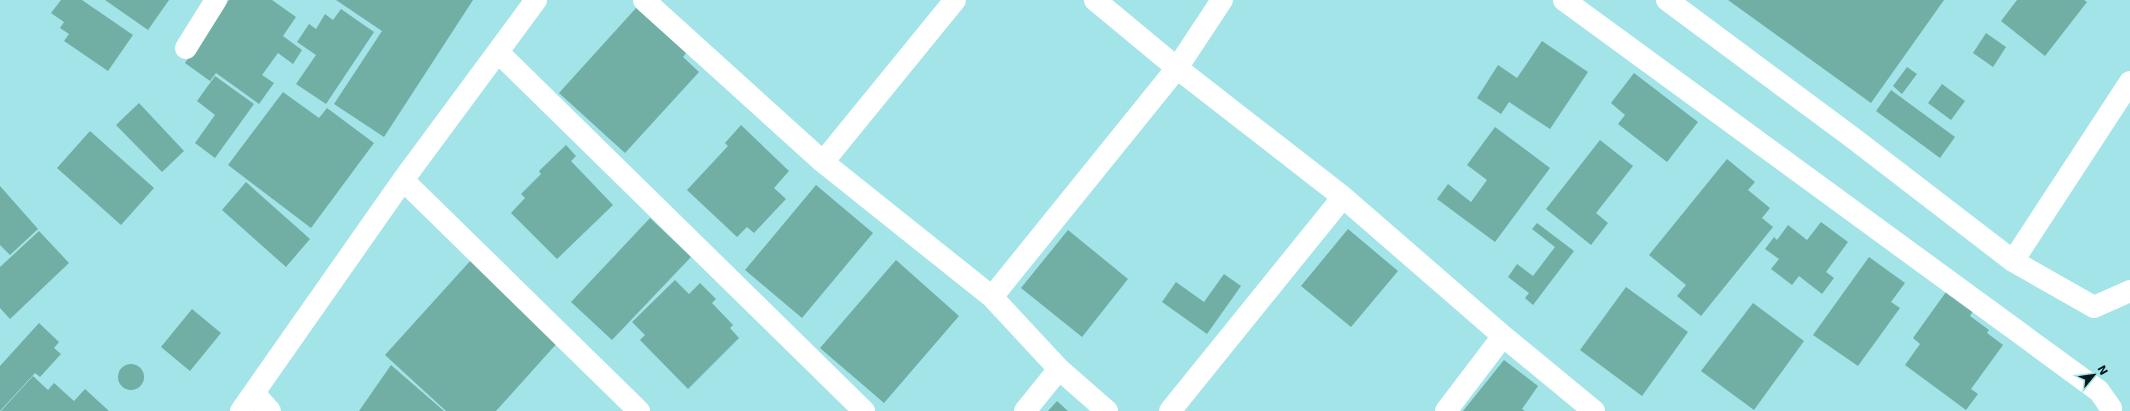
<svg xmlns="http://www.w3.org/2000/svg" width="2130" height="411" viewBox="0 0 2130 411" font-family="'DejaVu Sans',sans-serif">
  <style>
    .building { fill: #71aea3 }
    .lines { fill: none; stroke-linecap: round; stroke-linejoin: round }
    .minor { stroke: #fff; stroke-width: 22 }
  </style>
  <rect width="100%" height="100%" fill="#a3e4e9"/>
  <path class="building" d="M61,0H82L133,35L108,71L64,41L69,34L60,28L64,22L51,13Z
    M105,0H169L148,30Z
    M229,0H272L296,17L283,36L302,50L293,64L278,53L262,75L274,83L259,104L216,73L210,81L185,63Z
    M336,0H473L384,137L334,104L382,31Z
    M1728,0H1944L1871,103Z
    M2017,0H2084L2087,2L2045,56L2001,21Z
    M636,8L686,53L683,57L699,72L625,153L559,93Z
    M341,9L374,32L326,104L296,84L316,55L297,42L309,24L316,29L325,14L333,20Z
    M1986,33L2006,47L1993,67L1973,53Z
    M1542,41L1588,72L1550,129L1509,102L1501,114L1477,98L1498,65L1517,78Z
    M1907,67L1917,74L1902,94L1893,86Z
    M1634,73L1698,122L1667,162L1618,124L1625,115L1611,103Z
    M215,76L254,104L215,158L195,143L215,115L197,101Z
    M1942,84L1965,101L1951,120L1928,103Z
    M1891,90L1955,137L1940,158L1876,111Z
    M283,92L319,118L327,108L374,143L311,228L228,165Z
    M139,103L184,151L162,172L116,125Z
    M741,125L789,171L774,188L786,199L754,233L747,227L737,237L687,190L728,146L725,143Z
    M1495,127L1550,168L1495,242L1437,199L1448,184L1471,202L1487,180L1467,165Z
    M90,131L154,188L121,225L57,168Z
    M1600,140L1633,166L1596,213L1608,223L1591,245L1546,209Z
    M566,145L576,156L571,161L613,205L557,259L511,213L525,198L521,194L541,174L539,171Z
    M1727,159L1755,182L1748,190L1770,208L1762,218L1773,227L1701,316L1677,296L1686,285L1649,255Z
    M246,182L310,239L286,267L222,210Z
    M816,185L873,233L802,318L745,270Z
    M0,186L38,229L10,255L0,245Z
    M650,218L691,257L612,340L571,302Z
    M1821,222L1848,242L1826,272L1834,278L1822,294L1799,276L1792,285L1771,269L1779,259L1765,249L1774,237L1777,240L1788,225L1807,240Z
    M1537,223L1574,251L1533,305L1525,298L1529,293L1508,277L1517,264L1533,276L1555,247L1532,229Z
    M1348,229L1398,271L1351,327L1301,286Z
    M1068,230L1128,279L1082,337L1021,288Z
    M39,231L69,263L10,319L0,308V267Z
    M1869,257L1905,283L1891,302L1900,308L1858,366L1813,335Z
    M471,260L559,341L496,411H446L385,355Z
    M896,260L959,316L884,403L820,348Z
    M1224,274L1241,286L1207,334L1162,302L1176,282L1204,302Z
    M675,280L689,294L700,283L716,299L712,303L733,325L730,328L739,338L688,389L640,340L645,335L632,322Z
    M1626,287L1688,332L1642,396L1580,350Z
    M1946,292L1973,311L1970,316L1989,330L1987,333L2003,345L1971,389L1978,394L1966,410L1905,365L1920,344L1913,338Z
    M1753,303L1804,341L1754,410L1701,371Z
    M192,309L221,333L190,371L161,347Z
    M39,323L59,342L54,348L61,354L40,377L35,373L0,411V366Z
    M1504,360L1538,386L1522,409L1525,411H1463Z
    M118 377a13 13 0 1 1 26 0a13 13 0 1 1-26 0Z
    M391,365L444,411H359Z
    M33,376L48,390L54,383L74,401L85,389L109,411H1Z
    M1057,401L1068,411H1048Z"/>
  <g class="lines">
    <path class="minor" d="M644,0L823,162L992,297L1059,369L1107,411
      M1095,0L1177,68L1343,197L1503,336L1594,411
      M1564,0L2099,391L2111,408V411
      M1667,0L1853,138L2013,261L2130,82
      M186,48L216,0
      M498,52L864,411
      M823,162L955,0
      M403,180L639,411
      M2013,261L2094,307L2130,291
      M992,297L1177,68L1222,0
      M254,393L270,411
      M241,411L403,180L536,0
      M1025,411L1059,369
      M1170,411L1343,197
      M1446,411L1503,336"/>
  </g>
  <g transform="translate(2094 375) rotate(61)" stroke="#a3e4e9" stroke-width="3" paint-order="stroke">
  <path d="M0-3L7 15L0 10L-7 15Z" fill="#011a1c"/>
  <text y="-6" font-size="11" font-weight="bold" text-anchor="middle" fill="#011a1c">N</text>
  </g>
</svg>
